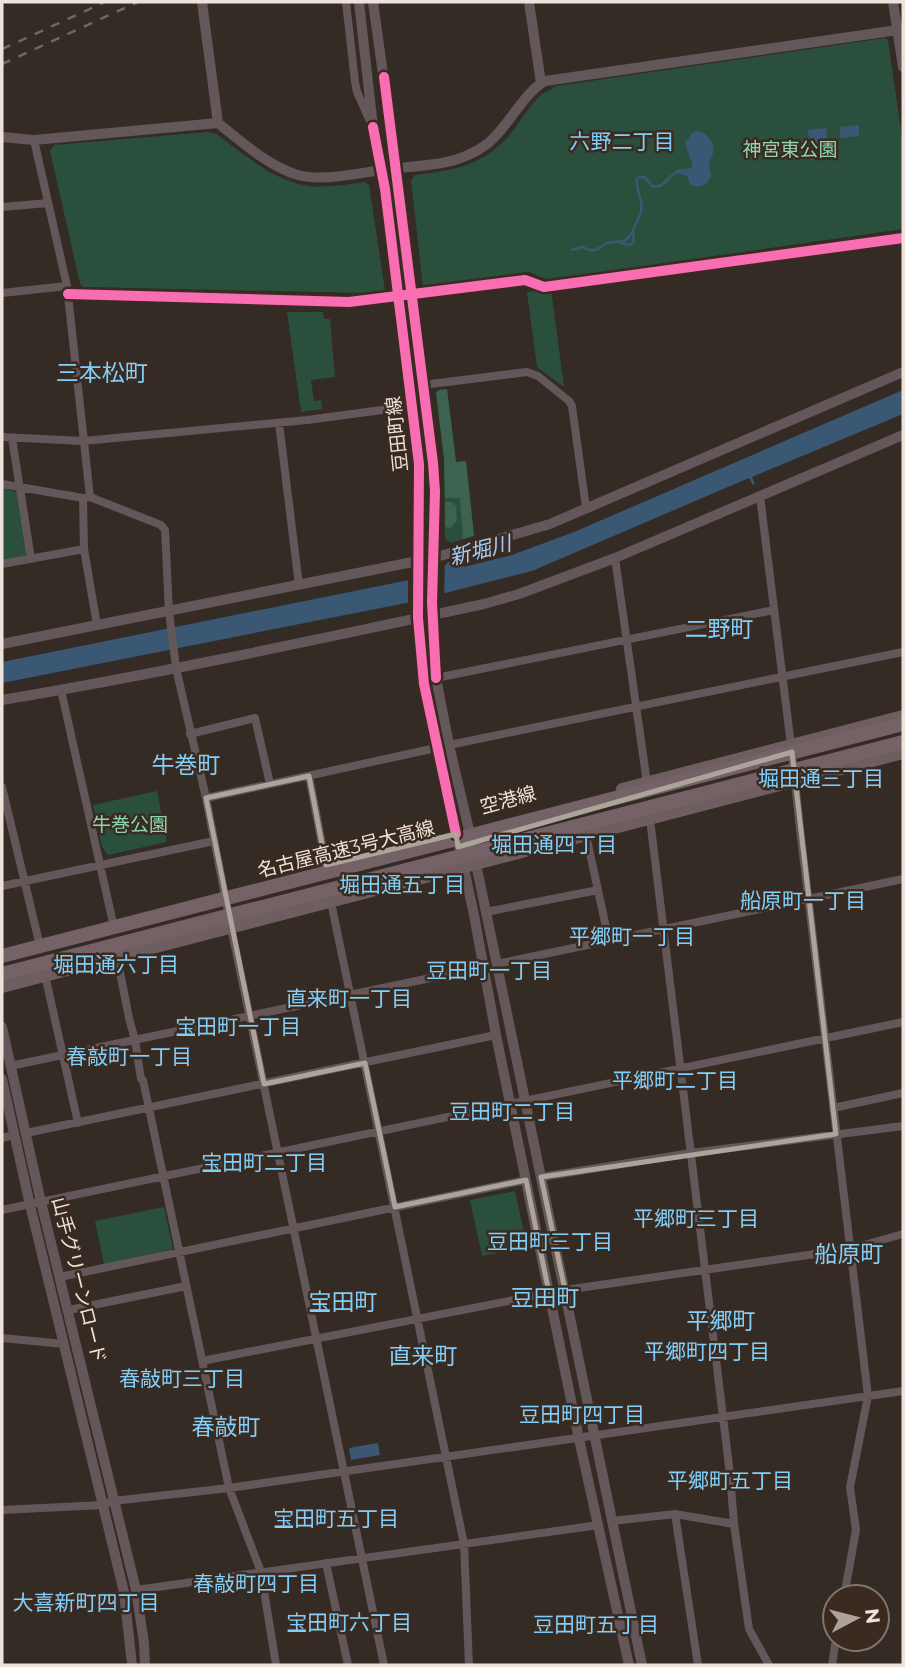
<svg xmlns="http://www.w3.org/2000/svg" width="905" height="1667" viewBox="0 0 905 1667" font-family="Montserrat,'Noto Sans JP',sans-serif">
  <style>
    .green { fill: #2a503d }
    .forest { fill: #3c634f }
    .water { fill: #3a5873 }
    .pier { fill: #342b25 }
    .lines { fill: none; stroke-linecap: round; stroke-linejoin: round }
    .stream { stroke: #3a5873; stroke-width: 2.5 }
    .minor { stroke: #645759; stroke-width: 8 }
    .tertiary { stroke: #645759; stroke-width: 10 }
    .primary { stroke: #6f5e60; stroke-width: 12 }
    .motorway { stroke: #756266; stroke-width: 14 }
    .rail { stroke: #706665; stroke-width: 2.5; stroke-dasharray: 9 9; stroke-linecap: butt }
    .cycleway-casing { stroke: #3a2a1f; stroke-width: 15 }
    .cycleway { stroke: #f96db3; stroke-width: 10 }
    .marked { fill: none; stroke: #aca39b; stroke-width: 5; stroke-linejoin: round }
    .labels { text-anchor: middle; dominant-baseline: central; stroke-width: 5; stroke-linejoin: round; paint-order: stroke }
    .park-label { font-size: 19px; fill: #8ad6b0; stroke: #3a2a1f }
    .street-label { font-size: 19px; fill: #ede3db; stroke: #3a2a1f }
    .neighbourhood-label { font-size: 21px; fill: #80cffb; stroke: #3a2a1f }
    .water-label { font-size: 21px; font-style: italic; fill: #a3cef9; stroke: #3a2a1f }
    .quarter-label { font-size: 23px; fill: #80cffb; stroke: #3a2a1f }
  </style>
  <rect width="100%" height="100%" fill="#342b25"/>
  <path class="green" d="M885,38L888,40L903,145V229L548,280L529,272L423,286L411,181L415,175C453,170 480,167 508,137C518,125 531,103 542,94C546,92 552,89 556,86Z
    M208,132L216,134C244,154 274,182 310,186C328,188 347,184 365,182L369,185L385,291L367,293L83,287L80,283L50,151L54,145Z
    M551,289L564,387L537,367L527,292Z
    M287,312H323L324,319H330L335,377L311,380L314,401L321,400L322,409L301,412Z
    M447,389L456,462L466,461L474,536L451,543L445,539L444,458L436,393L439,390Z
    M2,488L17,492L27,553L25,556L2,561Z
    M157,791L167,842L108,855L102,847L93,805Z
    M515,1191L527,1247L482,1256L470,1200Z
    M164,1207L173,1249L104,1264L95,1221Z"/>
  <path class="forest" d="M521,282L522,287L468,293L467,289Z
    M447,389L456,462L466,461L474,536L463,539L460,498H445L444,458L436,393L439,390Z
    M445,502H452L456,506L457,521L450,528L445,527Z"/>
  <path class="water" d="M858,125L859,126V136L840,138V127Z
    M826,128L829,157L811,160L808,130Z
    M697,131C707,132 715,142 713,153C712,157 709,161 709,165C709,169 711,173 711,177C707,185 697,190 690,184L687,176L677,173V170L692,168V160L690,159L685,143L692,133Z
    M903,390V414L752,477L755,484L753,485L749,478L532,571L406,603L2,683V662L409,580L444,567L448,562L460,560L464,567L512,555L574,532Z
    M378,1443L380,1455L351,1460L349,1448Z"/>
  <path class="pier" d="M445,566L444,597L408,606V576Z"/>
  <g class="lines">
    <path class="stream" d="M621,243L630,245L634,242L633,232
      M572,250L582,247C598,254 595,249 607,243C612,241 618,243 624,241C629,238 632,233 634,228C636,222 640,217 641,212C644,200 635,190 637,179L640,177H645L652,186C664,189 667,177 677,172"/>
    <path class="minor" d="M346,2L355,82L357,92L370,121
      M34,140L67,286L90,497
      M2,207L48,203
      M2,293L67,286
      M423,385L527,372L538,376L569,401L572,406L586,508
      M279,423L299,585
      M2,437L83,441L307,420L412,406
      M12,438L31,559
      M2,484L83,498L90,497L161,525L165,530L169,611L176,668L206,798L231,927L384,1665
      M760,496L791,745L800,829L868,1396L850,1487L856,1530L844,1597
      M83,498L84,549L97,625
      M615,558L647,783
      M2,564L84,549
      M436,678L774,610
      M61,690L113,923
      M190,734L255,718L270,784
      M449,745L903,652
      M309,776L326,865
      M2,787L39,942
      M206,798L436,748
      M650,819L730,1474L734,1524L749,1629L769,1665
      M586,835L609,941
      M2,886L214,841
      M331,902L464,1544L469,1665
      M486,912L598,890
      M117,957L129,1018L135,1040L141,1079L143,1080L229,1488L261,1572L276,1665
      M497,964L903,879
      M45,975L78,1123
      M10,1066L483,967
      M833,1108L903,1093
      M26,1133L496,1035
      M2,1138L14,1135
      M541,1177L691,1153L903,1126
      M2,1210L903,1022
      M60,1277L526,1180
      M69,1310L186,1286
      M2,1338L64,1344
      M202,1361L565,1290L850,1249L903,1234
      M2,1510L102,1505L113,1501L229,1488L903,1391
      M675,1514L698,1665
      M612,1521L675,1514L734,1524
      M326,1563L348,1665
      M136,1590L599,1525
      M832,1665L836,1639"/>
    <path class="tertiary" d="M202,2L218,123
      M359,2L373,127L385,189L419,464L418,618L424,684L474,915L496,1035L579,1439L629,1665
      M373,2L396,168L433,463L435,491L432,603L436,678L449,745L469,830L642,1665
      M529,2L541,83
      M893,2L903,67
      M2,137L34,140L218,123C240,141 270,167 298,175C325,182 362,172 389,169C407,167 425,166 442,163C458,160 474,154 487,144C508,128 523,93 545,81L898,30
      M2,644L433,558L550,524L903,372
      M2,700C163,673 324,638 484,604L519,594L615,558L903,435
      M2,1027L41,1202L136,1590L144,1643L145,1665
      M2,1079L30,1205L124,1592L132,1665"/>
    <path class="primary" d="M622,789L903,716
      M2,987L903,753"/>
    <path class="motorway" d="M2,956L903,724
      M2,974L903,742"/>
    <path class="rail" d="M2,49L105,2
      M2,64L138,2"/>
    <defs>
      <path id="cycleway" d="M384,77L433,463L435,491L432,603L436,678
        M373,127L385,189L419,464L418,618L424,684L456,834
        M68,294L349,302L525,280L544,287L903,238"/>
    </defs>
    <use href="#cycleway" class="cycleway-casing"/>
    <use href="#cycleway" class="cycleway"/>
  </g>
  <path class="marked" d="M792,752L836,1134L541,1177L565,1290L549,1293L526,1180L395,1207L365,1063L264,1084L206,798L309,776L326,865L456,834L458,847Z"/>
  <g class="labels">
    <g class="park-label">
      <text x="790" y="149">神宮東公園</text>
      <text x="130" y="824">牛巻公園</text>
    </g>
    <g class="street-label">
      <text transform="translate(397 434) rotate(-96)">豆田町線</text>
      <text transform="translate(508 800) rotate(-15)">空港線</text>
      <text transform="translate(346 849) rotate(-14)">名古屋高速3号大高線</text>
      <text transform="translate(79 1280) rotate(76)">山手グリーンロード</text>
    </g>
    <g class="neighbourhood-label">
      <text x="622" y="141">六野二丁目</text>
      <text x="821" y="778">堀田通三丁目</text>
      <text x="554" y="844">堀田通四丁目</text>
      <text x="402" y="884">堀田通五丁目</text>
      <text x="803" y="900">船原町一丁目</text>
      <text x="632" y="936">平郷町一丁目</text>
      <text x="116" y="964">堀田通六丁目</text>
      <text x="489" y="970">豆田町一丁目</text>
      <text x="349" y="998">直来町一丁目</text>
      <text x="238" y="1026">宝田町一丁目</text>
      <text x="129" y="1056">春敲町一丁目</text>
      <text x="675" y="1080">平郷町二丁目</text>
      <text x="512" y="1111">豆田町二丁目</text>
      <text x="264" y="1162">宝田町二丁目</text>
      <text x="696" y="1218">平郷町三丁目</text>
      <text x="550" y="1241">豆田町三丁目</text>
      <text x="707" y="1351">平郷町四丁目</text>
      <text x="182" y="1378">春敲町三丁目</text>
      <text x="582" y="1414">豆田町四丁目</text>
      <text x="730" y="1480">平郷町五丁目</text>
      <text x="336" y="1518">宝田町五丁目</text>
      <text x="256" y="1583">春敲町四丁目</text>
      <text x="86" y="1602">大喜新町四丁目</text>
      <text x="349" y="1622">宝田町六丁目</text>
      <text x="596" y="1624">豆田町五丁目</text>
    </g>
    <g class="water-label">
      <text transform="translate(480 550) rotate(-14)">新堀川</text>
    </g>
    <g class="quarter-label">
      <text x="102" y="373">三本松町</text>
      <text x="719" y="629">二野町</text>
      <text x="186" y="765">牛巻町</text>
      <text x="849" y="1254">船原町</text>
      <text x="545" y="1298">豆田町</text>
      <text x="343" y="1302">宝田町</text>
      <text x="721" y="1321">平郷町</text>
      <text x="423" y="1356">直来町</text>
      <text x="226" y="1427">春敲町</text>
    </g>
  </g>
  <rect width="905" height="1667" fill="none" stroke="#ede3db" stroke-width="7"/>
  <g transform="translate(856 1618) rotate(83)"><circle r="33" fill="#3a2a1f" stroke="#82746a" stroke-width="2"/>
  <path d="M0-5L12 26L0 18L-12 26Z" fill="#aca39b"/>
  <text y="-10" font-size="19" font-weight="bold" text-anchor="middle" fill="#ede3db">N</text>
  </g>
</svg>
